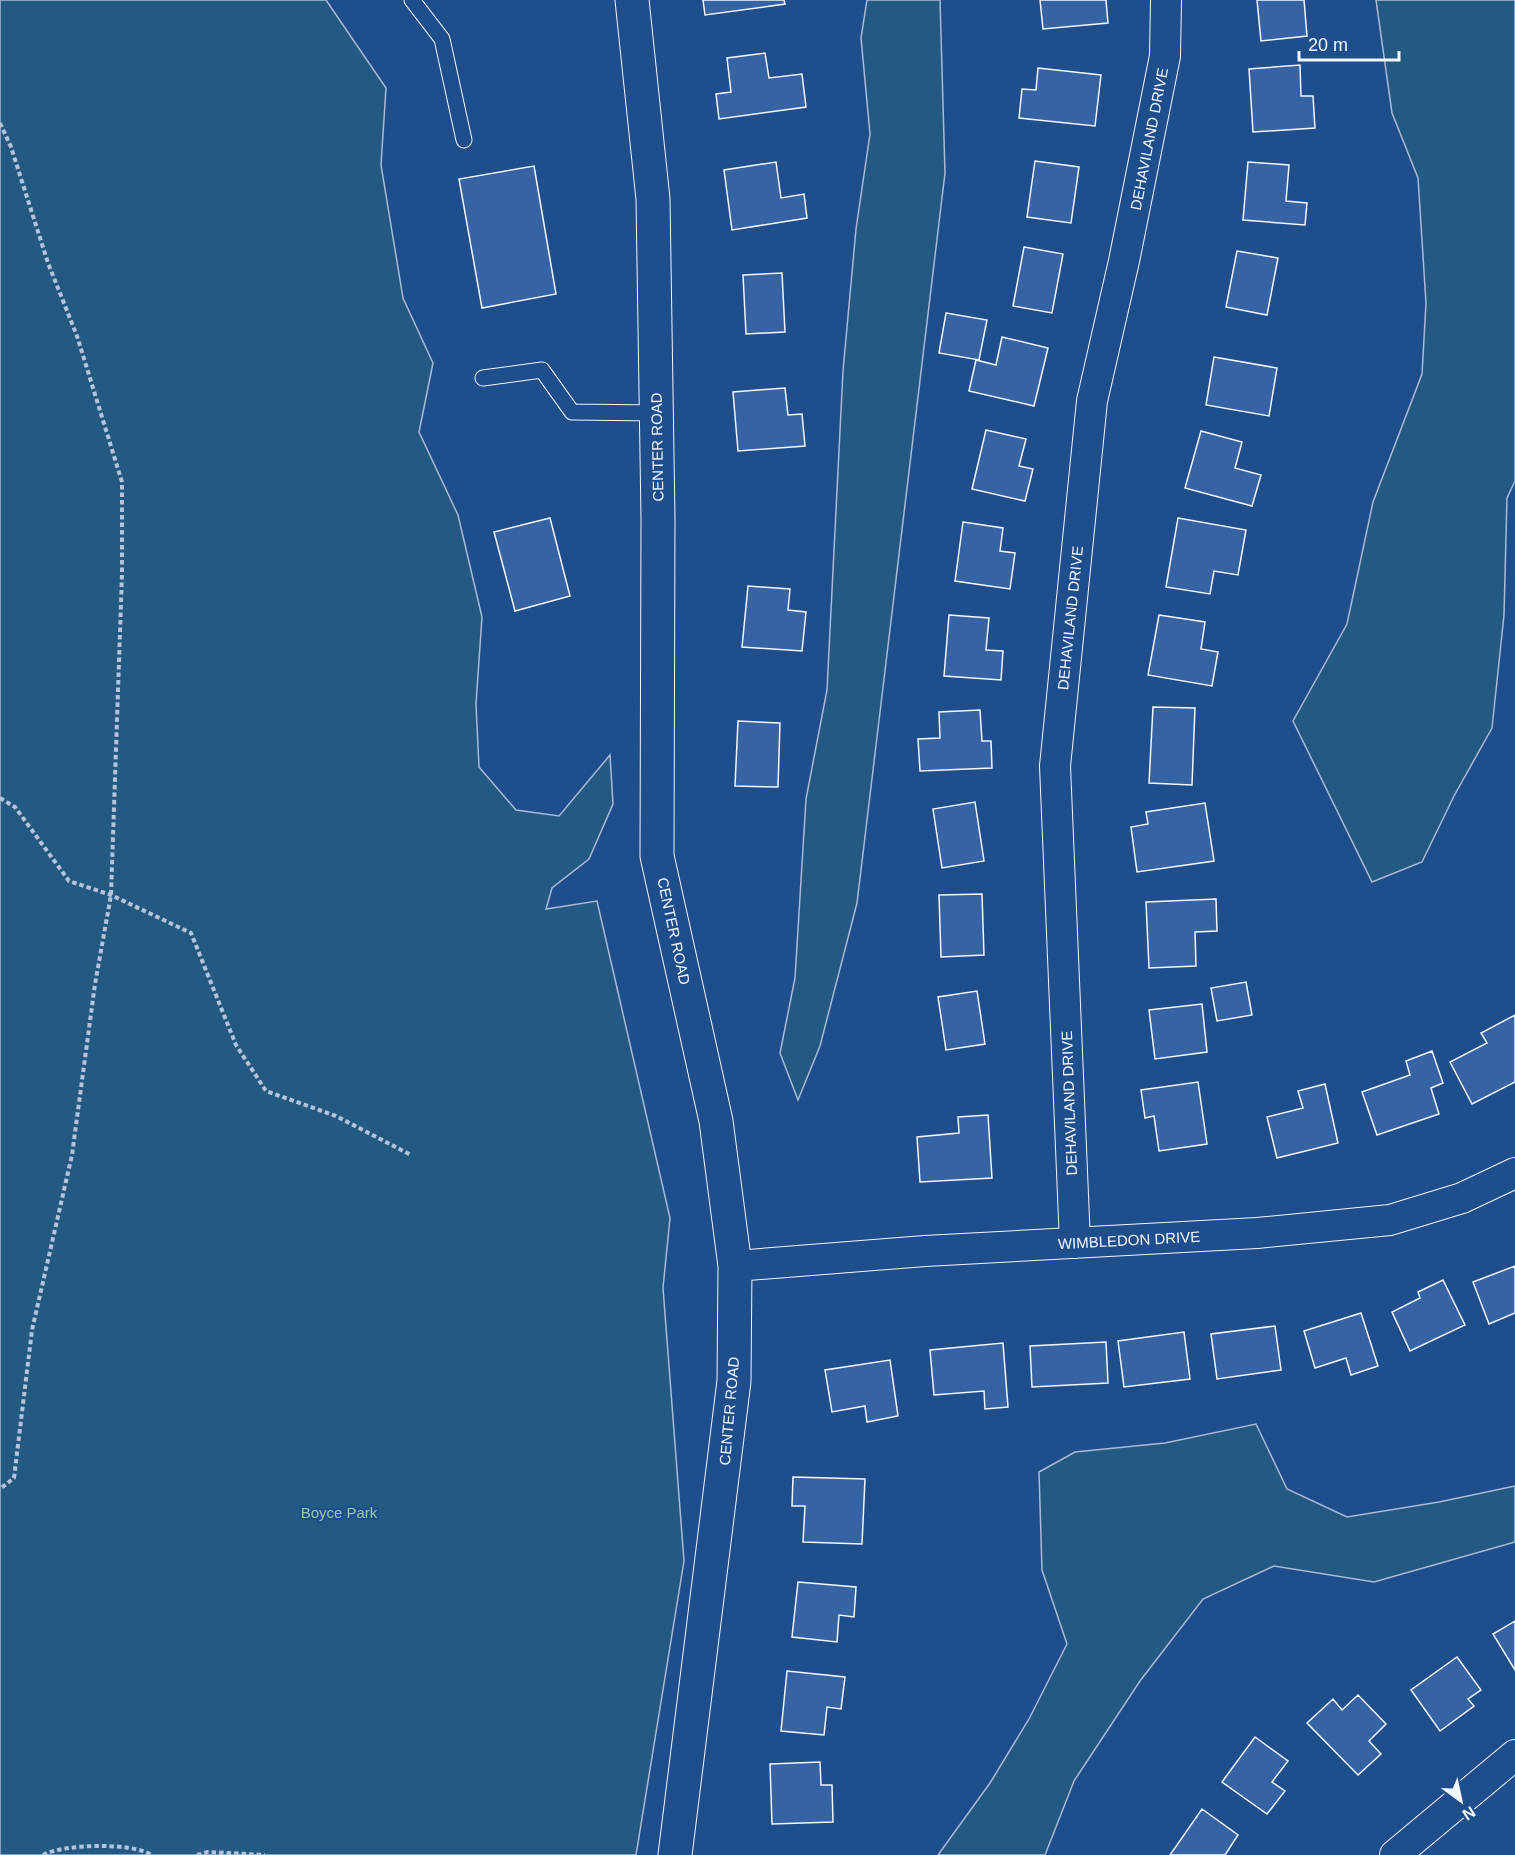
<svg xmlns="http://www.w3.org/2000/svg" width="1515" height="1855" viewBox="0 0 1515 1855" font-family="Helvetica,sans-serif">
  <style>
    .green { fill: #245a82; stroke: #a8bbd7; stroke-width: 1.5 }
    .building { fill: #3563a3; stroke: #f2f6ff; stroke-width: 1.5 }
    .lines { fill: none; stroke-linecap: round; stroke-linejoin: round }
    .service-casing { stroke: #f2f6ff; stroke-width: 17 }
    .minor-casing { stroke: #f2f6ff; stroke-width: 32 }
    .primary-casing { stroke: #f2f6ff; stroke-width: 35 }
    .path { stroke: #b3c4dc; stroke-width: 4; stroke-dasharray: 4.5 3; stroke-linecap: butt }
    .service { stroke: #1f4e8c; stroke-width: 15 }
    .minor { stroke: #1f4e8c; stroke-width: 30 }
    .primary { stroke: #1f4e8c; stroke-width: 33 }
    .labels { text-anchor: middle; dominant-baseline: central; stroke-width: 4.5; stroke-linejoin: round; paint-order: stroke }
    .street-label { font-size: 15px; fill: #f2f6ff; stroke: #1f4e8c }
    .park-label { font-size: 15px; fill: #97c8a6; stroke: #1f4e8c }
  </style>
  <rect width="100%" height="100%" fill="#1f4e8c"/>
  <path class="green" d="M0,0H326L386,88L381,165L403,298L433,363L419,432L458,515L482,617L476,704L479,767L516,810L559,816L610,755L613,804L589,859L552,888L546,909L597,901L670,1218L663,1288L684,1561L636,1855H0Z
    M867,0H940L945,173L857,903L820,1046L798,1100L780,1053L795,978L806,799L827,690L843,371L856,229L870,134L861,38Z
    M1376,0H1515V481L1507,498L1504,615L1492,728L1454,796L1422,862L1372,882L1293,721L1347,624L1373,502L1422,374L1426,303L1418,178L1392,113Z
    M1256,1424L1287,1489L1347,1517L1439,1502L1515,1486V1542L1374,1582L1274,1566L1203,1599L1140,1681L1074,1781L1045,1855H938L990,1783L1029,1719L1067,1644L1042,1570L1039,1472L1075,1452L1165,1443Z"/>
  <path class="building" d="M703,0H784L785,4L705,15Z
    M1040,0H1106L1108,23L1043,29Z
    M1257,0H1304L1307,36L1261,41Z
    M765,53L769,78L802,74L806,107L719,119L716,94L731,92L727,58Z
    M1300,65L1301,96H1313L1315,128L1253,132L1249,69Z
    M1038,68L1101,75L1095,126L1019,118L1022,89L1036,90Z
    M1035,161L1079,167L1071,223L1027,217Z
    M776,162L781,198L804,194L807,218L732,230L724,170Z
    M1248,162L1289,165L1286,201L1307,203L1305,225L1243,220Z
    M534,166L556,294L482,308L459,179Z
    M1024,247L1063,254L1052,313L1013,306Z
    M1237,251L1278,258L1267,315L1226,307Z
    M782,273L785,332L746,334L743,275Z
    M946,313L987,320L979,360L939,353Z
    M1002,337L1048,348L1034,406L969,391L976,360L996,365Z
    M1214,357L1277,368L1269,416L1206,405Z
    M785,388L788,415L802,414L805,446L738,451L733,392Z
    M986,430L1026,439L1019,466L1033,469L1025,501L972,489Z
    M1201,431L1242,442L1235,468L1261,475L1252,506L1185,488Z
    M550,518L570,596L515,611L494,532Z
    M1178,518L1246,530L1238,575L1214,571L1210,594L1166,587Z
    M963,522L1003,528L1000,551L1015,553L1010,589L955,581Z
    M748,586L790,589L788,610L806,612L802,651L742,647Z
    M949,615L989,618L986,650L1003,651L1001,680L944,676Z
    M1159,615L1205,622L1201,649L1218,652L1212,686L1148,675Z
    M1153,707L1195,708L1192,785L1149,783Z
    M980,710L982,741H991L992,768L920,771L918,739L940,738L939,712Z
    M738,721L780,723L778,787L735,786Z
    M975,802L984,861L942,868L933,809Z
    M1205,803L1214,861L1137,872L1131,827L1148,824L1146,812Z
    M982,894L984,955L941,957L939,895Z
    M1216,899L1217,931L1195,932L1196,966L1149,968L1146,902Z
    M1246,982L1252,1015L1217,1021L1211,988Z
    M977,991L985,1044L946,1050L938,997Z
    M1202,1004L1207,1052L1155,1059L1149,1010Z
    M1515,1015V1082L1472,1104L1450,1062L1487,1043L1481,1033Z
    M1432,1051L1443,1083L1431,1088L1439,1114L1377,1135L1362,1092L1410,1075L1406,1061Z
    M1198,1082L1207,1144L1159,1151L1154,1116L1145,1118L1141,1090Z
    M1325,1084L1338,1143L1277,1158L1267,1117L1303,1108L1298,1091Z
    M988,1115L992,1178L920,1182L917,1137L959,1133L958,1117Z
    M1515,1266V1313L1489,1324L1473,1282Z
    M1443,1280L1465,1325L1410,1351L1392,1312L1420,1298L1418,1292Z
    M1361,1313L1378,1366L1351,1375L1346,1358L1315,1368L1304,1331Z
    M1275,1326L1281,1370L1217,1379L1211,1334Z
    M1184,1332L1190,1379L1124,1387L1118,1341Z
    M1106,1342L1108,1383L1032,1387L1030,1346Z
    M1003,1343L1008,1407L985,1409L984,1391L934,1395L930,1350Z
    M890,1360L898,1416L867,1422L865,1406L832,1412L825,1370Z
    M793,1477L865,1479L862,1544L803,1542L805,1506H792Z
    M798,1582L856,1587L854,1617L839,1615L837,1642L792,1637Z
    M1515,1621V1670L1493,1634Z
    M1457,1657L1481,1690L1468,1699L1474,1706L1440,1731L1411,1690Z
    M787,1671L845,1677L841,1709L827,1707L824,1735L781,1731Z
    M1358,1695L1386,1724L1369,1741L1381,1754L1358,1775L1307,1723L1333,1699L1342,1710Z
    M1255,1737L1288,1761L1272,1782L1285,1791L1267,1814L1222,1782Z
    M820,1762L821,1785H832L833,1822L772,1824L770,1764Z
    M1202,1809L1238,1835L1225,1855H1170Z"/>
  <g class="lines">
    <defs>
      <path id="service" d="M412,0L442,39L464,140
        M483,378L542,370L572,412L657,413"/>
      <path id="minor" d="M1075,1243L1055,766L1092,401L1124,261L1165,56L1166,0
        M735,1266L925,1251L1257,1233L1390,1220L1462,1198L1515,1173
        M1395,1855L1515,1755"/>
      <path id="primary" d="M632,0L653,199L658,519L657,856L716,1121L735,1266L734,1381L675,1855"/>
    </defs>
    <use href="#service" class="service-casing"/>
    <use href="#minor" class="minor-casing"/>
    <use href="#primary" class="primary-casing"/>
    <path class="path" d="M0,123L11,147L48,263L77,336L122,482V574L111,895L95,984L72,1155L32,1330L14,1478L0,1489
      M0,798L15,807L69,881L111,895L191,933L236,1045L266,1091L336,1116L411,1155
      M43,1855C62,1844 133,1842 151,1855
      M197,1855L208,1852L265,1855"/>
    <use href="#service" class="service"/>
    <use href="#minor" class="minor"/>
    <use href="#primary" class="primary"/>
  </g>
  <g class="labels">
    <g class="street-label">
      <text transform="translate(1149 139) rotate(-79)">DEHAVILAND DRIVE</text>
      <text transform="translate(657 447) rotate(-91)">CENTER ROAD</text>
      <text transform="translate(1070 618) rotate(-84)">DEHAVILAND DRIVE</text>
      <text transform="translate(674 931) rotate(78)">CENTER ROAD</text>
      <text transform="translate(1069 1103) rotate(-92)">DEHAVILAND DRIVE</text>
      <text transform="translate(1129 1240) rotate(-3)">WIMBLEDON DRIVE</text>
      <text transform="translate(729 1411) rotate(-85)">CENTER ROAD</text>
    </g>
    <g class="park-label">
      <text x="339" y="1512">Boyce Park</text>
    </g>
  </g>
  <g transform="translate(1461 1801) rotate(147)" stroke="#1f4e8c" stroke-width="4.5" paint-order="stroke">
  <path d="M0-4.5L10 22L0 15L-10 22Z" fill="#f2f6ff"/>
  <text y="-9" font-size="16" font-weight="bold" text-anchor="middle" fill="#f2f6ff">N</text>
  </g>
  <path d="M1299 51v9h100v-9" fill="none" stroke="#f2f6ff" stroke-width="3"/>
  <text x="1308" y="51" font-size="18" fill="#f2f6ff" stroke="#1f4e8c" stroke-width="4.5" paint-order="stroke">20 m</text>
</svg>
